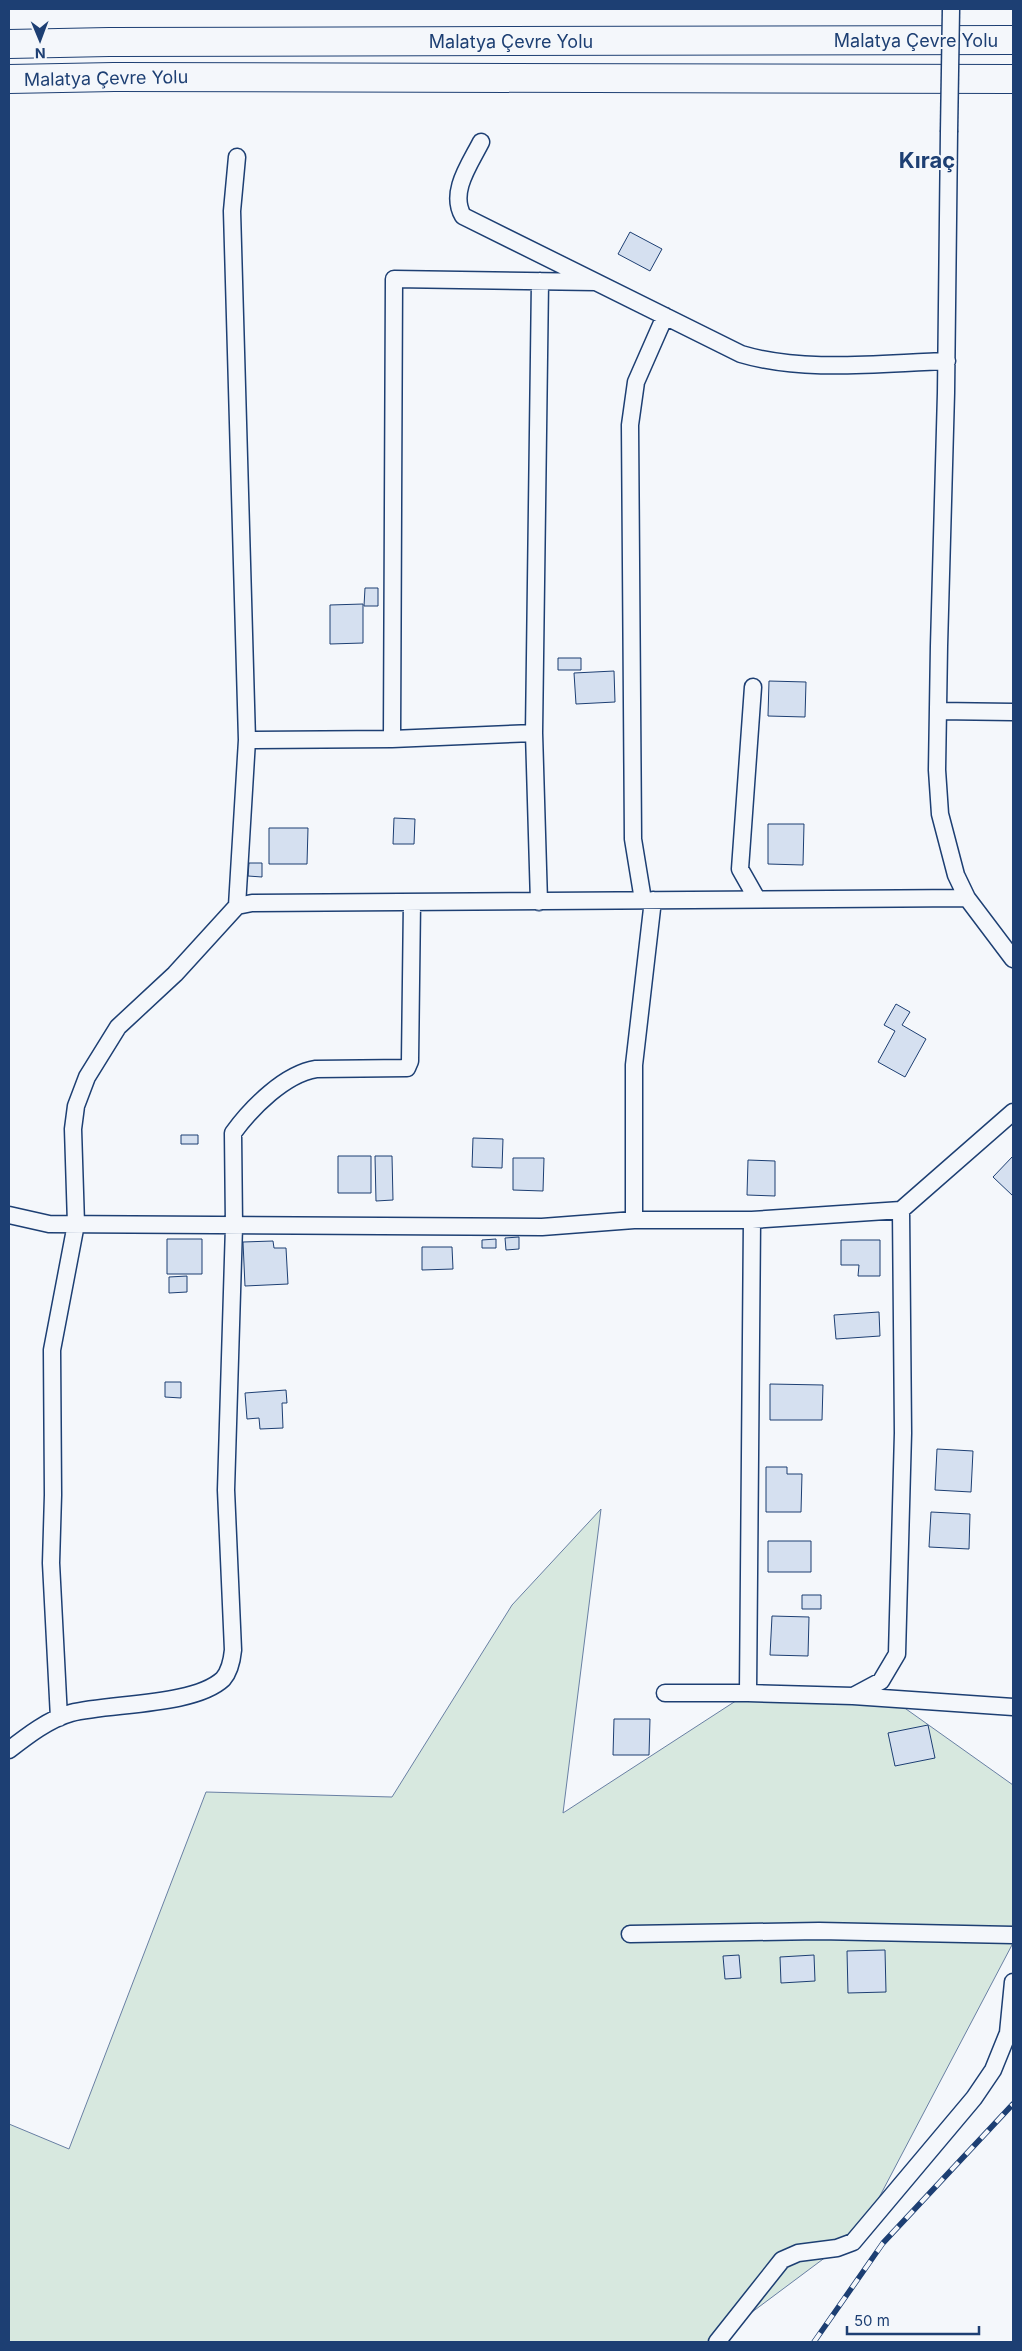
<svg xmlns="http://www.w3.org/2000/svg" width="1022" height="2351" viewBox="0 0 1022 2351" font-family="Inter,sans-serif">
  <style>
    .green { fill: #d7e8df; stroke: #687fa3 }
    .building { fill: #d5e0f0; stroke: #1d3f73 }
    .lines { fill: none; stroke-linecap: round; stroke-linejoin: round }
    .street-casing { stroke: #1d3f73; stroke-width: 19 }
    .highway-casing { stroke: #1d3f73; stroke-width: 30 }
    .street { stroke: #f4f7fb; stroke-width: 16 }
    .highway { stroke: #f4f7fb; stroke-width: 28 }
    .rail-casing { stroke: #1d3f73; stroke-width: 5.5 }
    .rail { stroke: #f4f7fb; stroke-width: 4; stroke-dasharray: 11; stroke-linecap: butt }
    .street-bridge-casing { stroke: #1d3f73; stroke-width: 19; stroke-linecap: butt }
    .street-bridge { stroke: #f4f7fb; stroke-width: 16 }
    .labels { text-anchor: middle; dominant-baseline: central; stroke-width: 4; stroke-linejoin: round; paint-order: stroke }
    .street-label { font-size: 18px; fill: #1d3f73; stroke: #f4f7fb }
    .district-label { font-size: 22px; font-weight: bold; fill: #1d3f73; stroke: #f4f7fb }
  </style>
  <rect width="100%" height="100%" fill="#f4f7fb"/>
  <path class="green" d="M601,1509L563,1813L748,1693L892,1699L1013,1785V1943L862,2230L724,2333L716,2342H9V2124L69,2149L206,1792L392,1797L512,1605Z"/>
  <path class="building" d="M630,232L662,249L650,271L618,254Z
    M365,588H378V606H364Z
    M363,604V643L330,644V605Z
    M558,658H581V670H558Z
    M614,671L615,702L576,704L574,673Z
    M769,681L806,682L805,717L768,716Z
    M394,818L415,819L414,844H393Z
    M768,824H804L803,865L768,864Z
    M269,828H308L307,864H269Z
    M249,863H262V877L248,876Z
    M896,1004L910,1012L902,1025L926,1039L905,1077L878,1062L895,1031L884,1025Z
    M181,1135H198V1144H181Z
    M473,1138L503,1139L502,1168L472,1167Z
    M338,1156H371V1193H338Z
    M375,1156H392L393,1200L376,1201Z
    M1013,1156V1196L993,1177Z
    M513,1158H544L543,1191L513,1190Z
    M748,1160L775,1161V1196L747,1195Z
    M519,1237V1249L506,1250L505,1238Z
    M167,1239H202V1274H167Z
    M496,1239V1248H482V1240Z
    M841,1240H880V1276H858L859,1265H841Z
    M273,1241L274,1248H286L288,1284L245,1286L243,1242Z
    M422,1247H452L453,1269L422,1270Z
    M187,1276V1292L169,1293V1277Z
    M879,1312L880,1336L836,1339L834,1315Z
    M165,1382H181V1398L165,1397Z
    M770,1384L823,1385L822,1420H770Z
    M286,1390L287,1403H282L283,1428L260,1429L259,1418L247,1419L245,1393Z
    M937,1449L973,1451L971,1492L935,1490Z
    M766,1467H787V1474H802L801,1512H766Z
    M931,1512L970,1514L969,1549L929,1547Z
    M768,1541H811V1572H768Z
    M802,1595H821V1609H802Z
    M772,1616L809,1617L808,1656L770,1655Z
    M614,1719H650L649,1755H613Z
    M928,1725L935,1758L895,1766L888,1733Z
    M885,1950L886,1992L848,1993L847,1951Z
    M739,1955L741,1978L725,1979L723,1956Z
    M814,1955L815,1981L781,1983L780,1957Z"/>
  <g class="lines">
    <defs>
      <path id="street" d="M949,132L946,393L939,646L937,770L940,814L956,875L967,898L1013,959
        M481,142C470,164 449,192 463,216L741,354C804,373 881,363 947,361
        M237,157L232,211L247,740L237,906
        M753,687L740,869L757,899
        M938,711L1013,712
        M392,739L394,279L596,282
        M247,740L392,739L534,733
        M643,900L633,839L630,425L636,382L665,316
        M539,902L534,733L540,281
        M9,1215L49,1224L542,1227L634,1220H752L901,1210L1013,1112
        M634,1220V1065L653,900
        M752,1220L748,1693L853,1696L1013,1707
        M665,1693H748
        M853,1696L881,1681L897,1654L903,1433L901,1210
        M59,1718L51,1563L53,1495L52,1350L76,1224L73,1129L76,1106L87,1077L118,1027L175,974L237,906L252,903L967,898
        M9,1750C27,1736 49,1719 71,1713C111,1703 194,1706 223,1679C230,1671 232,1660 233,1650L226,1490L234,1226L233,1133C252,1107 285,1074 316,1069L407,1068L410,1061L412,902
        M630,1934L819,1931L1013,1935
        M717,2342L782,2260L798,2253L837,2248L853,2242L974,2098L993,2070L1008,2033L1013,1982"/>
      <path id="highway" d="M9,44L109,42L1013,40
        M9,79L114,77L1013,79"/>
    </defs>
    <use href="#street" class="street-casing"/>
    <use href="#highway" class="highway-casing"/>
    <use href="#street" class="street"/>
    <use href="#highway" class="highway"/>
    <defs>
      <path id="rail" d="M814,2342L883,2243L1013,2104"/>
    </defs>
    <use href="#rail" class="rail-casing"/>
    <use href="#rail" class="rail"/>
    <defs>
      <path id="street-bridge" d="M949,132L951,9"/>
    </defs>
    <use href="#street-bridge" class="street-bridge-casing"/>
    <use href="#street-bridge" class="street-bridge"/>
  </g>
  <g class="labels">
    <g class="street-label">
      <text x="916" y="40">Malatya Çevre Yolu</text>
      <text x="511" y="41">Malatya Çevre Yolu</text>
      <text transform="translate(106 78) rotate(-1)">Malatya Çevre Yolu</text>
    </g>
    <g class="district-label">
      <text x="927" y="160">Kıraç</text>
    </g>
  </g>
  <rect width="1022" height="2351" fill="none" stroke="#1d3f73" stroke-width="20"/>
  <g transform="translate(40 40) rotate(179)" stroke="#f4f7fb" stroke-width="4" paint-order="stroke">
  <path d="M0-4L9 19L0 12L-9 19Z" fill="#1d3f73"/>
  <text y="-8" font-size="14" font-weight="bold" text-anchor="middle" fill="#1d3f73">N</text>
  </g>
  <path d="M847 2326v8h132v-8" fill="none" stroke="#1d3f73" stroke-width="2.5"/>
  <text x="854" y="2326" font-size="15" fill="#1d3f73" stroke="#f4f7fb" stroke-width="4" paint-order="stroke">50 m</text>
</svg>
